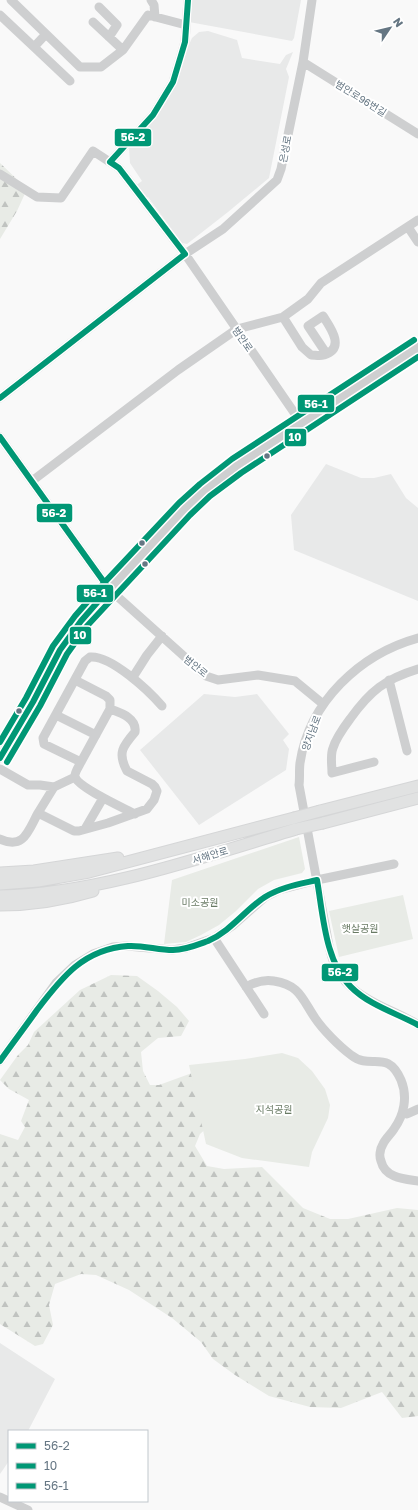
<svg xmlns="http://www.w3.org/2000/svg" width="418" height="1510" viewBox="0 0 418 1510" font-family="'Golos Text','Noto Sans KR',sans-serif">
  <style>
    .built { fill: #e8e9e9 }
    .forest { fill: url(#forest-firs) }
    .park { fill: #e8ebe6 }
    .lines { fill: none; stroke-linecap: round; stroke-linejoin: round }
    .major-casing { stroke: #d5d6d7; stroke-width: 13 }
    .minor { stroke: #cecfd0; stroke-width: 9 }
    .major { stroke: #e1e2e2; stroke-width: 11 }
    .major-bridge-casing { stroke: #d5d6d7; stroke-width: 13; stroke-linecap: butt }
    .major-bridge { stroke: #e1e2e2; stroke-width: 11 }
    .bus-1-casing { stroke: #fff; stroke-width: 9 }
    .bus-2-casing { stroke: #fff; stroke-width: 9 }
    .bus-3-casing { stroke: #fff; stroke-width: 9 }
    .bus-1 { stroke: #009775; stroke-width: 6 }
    .bus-2 { stroke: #009775; stroke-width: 6 }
    .bus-3 { stroke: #009775; stroke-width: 6 }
    .bus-dot { fill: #657683; stroke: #fff; stroke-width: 1.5 }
    .labels { text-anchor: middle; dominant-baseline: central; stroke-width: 4; stroke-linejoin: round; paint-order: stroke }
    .street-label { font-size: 10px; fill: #657683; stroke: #fff }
    .park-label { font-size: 10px; fill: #687a64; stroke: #fff }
    .line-badge { stroke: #fff; stroke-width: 1.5 }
    .badge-label { font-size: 11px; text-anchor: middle; font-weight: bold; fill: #fff }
  </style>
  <defs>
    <pattern id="forest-firs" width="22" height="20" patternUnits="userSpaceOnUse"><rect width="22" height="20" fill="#e8ebe6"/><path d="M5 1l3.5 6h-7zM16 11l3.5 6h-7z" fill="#c0c3c0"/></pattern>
  </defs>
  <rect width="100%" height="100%" fill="#f9f9f9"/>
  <path class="built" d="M192,0H301L294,38L292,41L189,22Z
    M208,31L237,40L242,58L280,64L286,55L293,52L286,69L289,77L269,178L228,212L187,244L182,243L148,197L143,198L135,186L142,181L130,163L129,147L182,60L192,38L199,32Z
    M326,464L361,478H374L391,474L406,498L418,508V601L294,550L291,515Z
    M204,694L235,697L257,694L289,734L283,740L289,749L286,770L199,825L140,750Z
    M0,1343L55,1379L28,1431H9V1461L0,1474Z"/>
  <path class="forest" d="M0,163L27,189L17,211L0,239Z
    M111,975L137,976L158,991L177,1007L189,1021L181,1036L158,1038L141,1052L143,1071L150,1085H159L203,1069L219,1117L200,1134L195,1146L207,1166L224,1169L262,1167L303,1208L330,1219H348L397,1208L418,1210V1416L402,1418L382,1392L341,1408L310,1407L269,1396L235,1375L213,1359L201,1342L172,1318L129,1290L96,1275L81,1274L55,1284L49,1305L53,1325L43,1344L35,1346L0,1324V1134L18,1140L25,1127L21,1121L29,1100L9,1089L0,1080L18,1055L28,1045L34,1032L80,990Z"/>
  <path class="park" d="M299,837L305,869L302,873L274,880L258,889L236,911L219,925L201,935L186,942L164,944L172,880Z
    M403,895L413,939L339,957L329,911Z
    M282,1053L298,1058L312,1071L325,1089L330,1105L328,1118L312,1152L309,1167L242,1158L206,1144L189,1065L245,1059Z"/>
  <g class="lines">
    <defs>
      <path id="major" d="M320,811L418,786
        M323,823L418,798
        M0,873L34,871L118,858
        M0,884L38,881L89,872L294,818
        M0,896C98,894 202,857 296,829
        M0,905C32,905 63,900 93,891"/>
    </defs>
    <use href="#major" class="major-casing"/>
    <path class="minor" d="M11,0L80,67H101L123,50L148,15L186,25
      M151,0L154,5L155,17
      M99,7L117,25L109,37
      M0,15L34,47
      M93,22L123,50
      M46,34L34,47L70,81
      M303,62L418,134
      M110,162L153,115L173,82L185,42L188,0
      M0,174L37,197L61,198L93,151L119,168L185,254L302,424
      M408,227L418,242
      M283,317L302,347L311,355C315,355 320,356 324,355C346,348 330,327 323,316L308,326L326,353
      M0,398L185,254L223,229L277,180L281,169L303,62L312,0
      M0,437L109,589L206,676L218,680L258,675L295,681L323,704
      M32,481L178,370L237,329L283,317L308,299L321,283L418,220
      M418,638C360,654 309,702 300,763C299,770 300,778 299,785L329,946C331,954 333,963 337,970C347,988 366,999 385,1008C396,1013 408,1018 418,1025
      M133,677L147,655L162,636
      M75,680L106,696L110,700V709L81,762
      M389,680L407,751
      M56,715L96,735
      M0,758L33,702L60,650L81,621L109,589L184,509L205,490L236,466L418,347
      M374,762L332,773C332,765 330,755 333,748C336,738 344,727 350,719C370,691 385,679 418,669
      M0,769L28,785H40L54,787L75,777
      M38,813L54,787
      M135,814C124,808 79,788 75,777C74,773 79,766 81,762L48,746L44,744L43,738L85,661L90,657C111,655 149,691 162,706
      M85,829L103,798
      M0,839C24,850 28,831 38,813L74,831H79L108,823L147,809L154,800L157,791L155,787L152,784L127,771C117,753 123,746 135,732C137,718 121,713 110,709
      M214,938L264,1014
      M246,987C255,982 264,979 274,981C300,985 302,999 315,1018C323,1030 339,1046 351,1055C371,1071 387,1048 401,1080C408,1097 404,1115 394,1129C391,1134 386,1138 383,1144C380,1149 379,1156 381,1161C385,1178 404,1179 418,1181
      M0,1061L56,983L75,965L93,954L113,947L127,946L172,950L186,948L214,938L232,926L265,897L279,890L317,880L394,864
      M407,1114L418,1109
      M0,1497L28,1510"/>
    <use href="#major" class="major"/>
    <defs>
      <path id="major-bridge" d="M294,818L320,811
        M296,829L323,823"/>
    </defs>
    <use href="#major-bridge" class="major-bridge-casing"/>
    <use href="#major-bridge" class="major-bridge"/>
    <defs>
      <path id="bus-1" d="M185,254L119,168L110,162L153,115L173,82L185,42L188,0
        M0,398L185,254
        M0,437L109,589
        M0,758L33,702L60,650L81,621L109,589
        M317,880C323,914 325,962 351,987C369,1005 396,1013 418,1025
        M0,1061C12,1044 25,1027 37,1010C62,977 84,949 128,946C143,945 158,950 173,950C185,950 197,945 208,941C231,931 245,910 265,897C281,887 300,884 317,880"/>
      <path id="bus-2" d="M7,762L40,706L67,654L87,626L190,515L210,496L241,473L418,357"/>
      <path id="bus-3" d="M0,742L26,698L53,646L75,616L103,584L179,503L200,484L232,459L414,340"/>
    </defs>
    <use href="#bus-1" class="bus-1-casing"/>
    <use href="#bus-2" class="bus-2-casing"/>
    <use href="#bus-3" class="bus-3-casing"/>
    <use href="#bus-1" class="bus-1"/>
    <use href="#bus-2" class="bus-2"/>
    <use href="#bus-3" class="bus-3"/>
  </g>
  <g class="bus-dot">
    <circle cx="267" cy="456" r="3.5"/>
    <circle cx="142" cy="543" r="3.5"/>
    <circle cx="145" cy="564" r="3.5"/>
    <circle cx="19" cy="711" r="3.5"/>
  </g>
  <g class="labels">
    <g class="street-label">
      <text transform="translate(361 98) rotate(32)">범안로96번길</text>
      <text transform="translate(285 149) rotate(-79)">은성로</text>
      <text transform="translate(243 339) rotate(55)">범안로</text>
      <text transform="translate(196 666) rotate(39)">범안로</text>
      <text transform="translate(311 733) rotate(-69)">양지남로</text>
      <text transform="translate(210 855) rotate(-17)">서해안로</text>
    </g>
    <g class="park-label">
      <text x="200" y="902">미소공원</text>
      <text x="360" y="928">햇살공원</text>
      <text x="274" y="1109">지석공원</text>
    </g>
  </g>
  <g class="line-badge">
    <rect x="114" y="128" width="38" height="19" rx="4" fill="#009775"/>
    <rect x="297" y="394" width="38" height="19" rx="4" fill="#009775"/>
    <rect x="284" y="428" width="23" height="19" rx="4" fill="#009775"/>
    <rect x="36" y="503" width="37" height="20" rx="4" fill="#009775"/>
    <rect x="76" y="584" width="38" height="19" rx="4" fill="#009775"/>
    <rect x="69" y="626" width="23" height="19" rx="4" fill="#009775"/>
    <rect x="321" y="963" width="38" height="19" rx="4" fill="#009775"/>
  </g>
  <g class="badge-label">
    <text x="133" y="141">56-2</text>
    <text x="316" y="408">56-1</text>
    <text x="295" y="441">10</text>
    <text x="54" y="517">56-2</text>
    <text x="95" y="597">56-1</text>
    <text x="80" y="639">10</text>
    <text x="340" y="976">56-2</text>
  </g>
  <rect x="8" y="1430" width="140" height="72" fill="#ffffff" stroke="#c1c8cd"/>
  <rect x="16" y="1443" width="20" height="6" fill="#009775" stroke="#c1c8cd"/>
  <text x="44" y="1450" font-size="12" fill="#657683">56-2</text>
  <rect x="16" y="1463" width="20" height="6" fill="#009775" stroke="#c1c8cd"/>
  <text x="44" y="1470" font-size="12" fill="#657683">10</text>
  <rect x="16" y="1483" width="20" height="6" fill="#009775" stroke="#c1c8cd"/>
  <text x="44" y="1490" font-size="12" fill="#657683">56-1</text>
  <g transform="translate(390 28) rotate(55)" stroke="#ffffff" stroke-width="3" paint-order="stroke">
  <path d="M0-3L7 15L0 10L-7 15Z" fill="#657683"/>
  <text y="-6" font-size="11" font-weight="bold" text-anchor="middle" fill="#657683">N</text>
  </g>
</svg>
